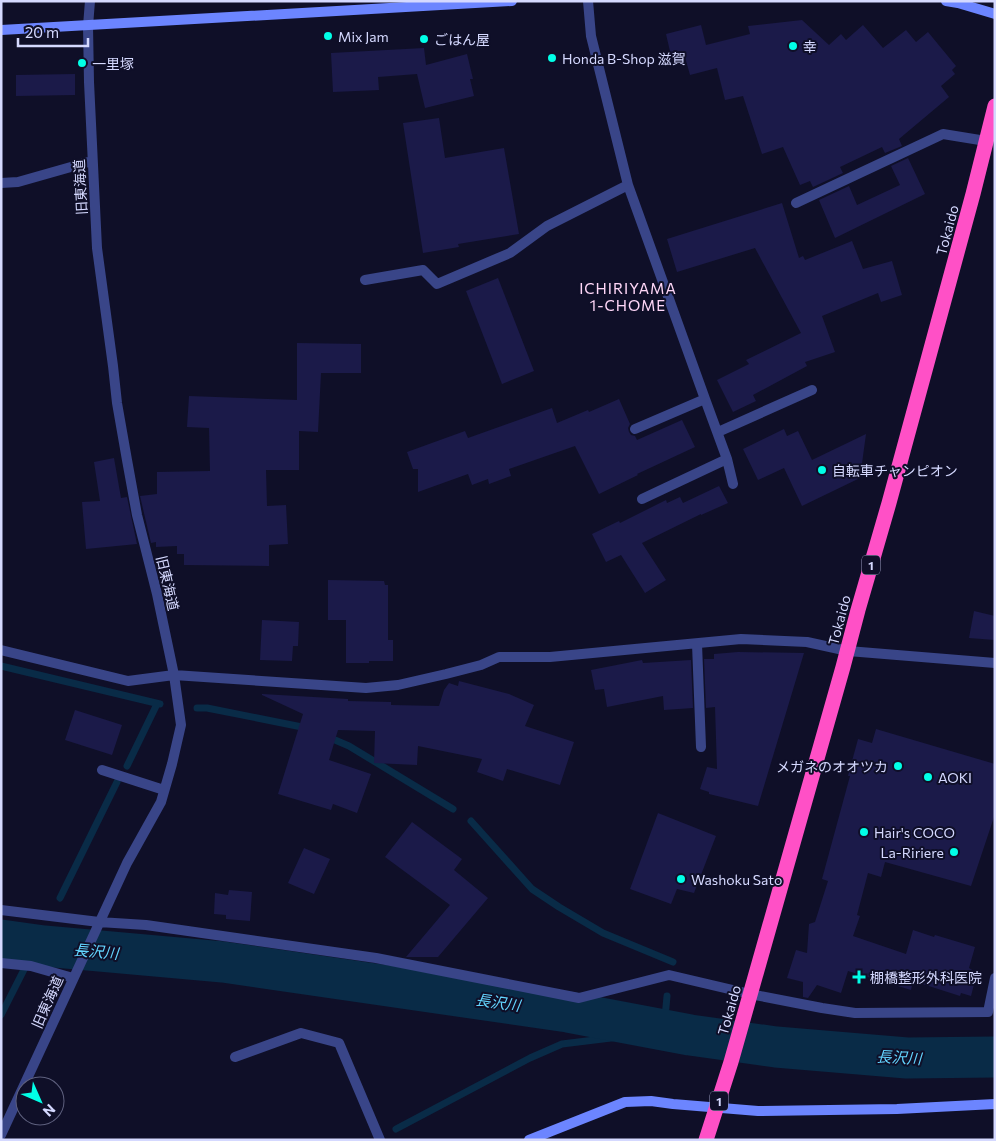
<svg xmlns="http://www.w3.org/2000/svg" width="996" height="1141" viewBox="0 0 996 1141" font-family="Commissioner,'Noto Sans JP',sans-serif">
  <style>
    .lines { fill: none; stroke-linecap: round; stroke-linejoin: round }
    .stream { stroke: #092b47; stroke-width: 7 }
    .river { stroke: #092b47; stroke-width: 41 }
    .building { fill: #1b1a49 }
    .street { stroke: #394588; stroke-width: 10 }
    .secondary { stroke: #6c85ff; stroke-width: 10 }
    .highway { stroke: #ff50c6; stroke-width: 15 }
    .poi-dot { fill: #01ffe7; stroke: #0f0f28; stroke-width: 2 }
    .labels { text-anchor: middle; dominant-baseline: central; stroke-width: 4; stroke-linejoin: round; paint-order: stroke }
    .shield { fill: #0f0f28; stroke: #9a9cbe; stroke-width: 1 }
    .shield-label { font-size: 12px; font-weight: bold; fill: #d5d9ff }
    .poi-label { font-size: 14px; fill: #d5d9ff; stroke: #0f0f28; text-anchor: start }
    .street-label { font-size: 14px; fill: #d5d9ff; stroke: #0f0f28 }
    .neighbourhood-label { font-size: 15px; letter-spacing: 1px; fill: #ffd7f8; stroke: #0f0f28 }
    .water-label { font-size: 15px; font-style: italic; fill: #63d5ff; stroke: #0f0f28 }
  </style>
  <rect width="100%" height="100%" fill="#0f0f28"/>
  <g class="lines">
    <path class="stream" d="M1,666L160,704
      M197,708H207L307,728
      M328,737L349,746L453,809
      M127,766L157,704
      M471,821L532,889L559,907L603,933L673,962
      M60,898L117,782
      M1,1015L42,934
      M664,1029L667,996
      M396,1129L530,1058L562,1044L619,1037L656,1028"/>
    <path class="river" d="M1,940L44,946L223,962L568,1012L690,1035L776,1047L907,1058L995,1057"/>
  </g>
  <path class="building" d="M802,20L829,45L841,34L846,40L863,25L883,48L906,30L916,42L928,32L956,66L952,70L955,74L941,86L949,97L899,139L902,146L885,153L882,147L840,167L843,173L813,187L810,181L800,185L783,147L762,154L743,96L725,100L717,68L690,75L685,57L672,60L666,34L701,25L706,45L750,34L748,26Z
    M424,48L426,65L467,54L473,79H470L474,96L425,108L417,74L378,77L379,90L333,92L331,53Z
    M75,74V95L16,96V75Z
    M439,118L445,158L504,148L519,234L458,244L459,247L423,253L403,123Z
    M908,158L925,194L835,238L819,200L849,186L857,205L900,185L891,166Z
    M782,203L799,258L803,256L805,260L852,241L863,269L892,261L902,295L881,302L878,293L822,316L835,352L805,362L807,366L753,395L756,401L733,412L717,380L749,364L746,360L801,333L755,248L677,272L667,239Z
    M498,278L534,371L502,384L466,291Z
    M297,343L361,344V373H321L318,432L299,431V470H266L267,506L286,505L288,544L269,545V566L184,565V554H177V546L156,547V542L151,543L140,496L157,494V472L210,471L209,428L187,427L189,396L297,400Z
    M619,399L630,424L628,428L629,432L631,435L635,436L637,440L682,420L695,447L637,474L638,475L599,494L575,446L509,469L511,476L489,484L488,479L472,485L468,474L418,492V469H413L407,452L465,431L468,438L552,408L557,423L588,410L589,412Z
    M784,429L787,436L798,431L812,460L866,434L860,478L802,506L784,468L758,480L743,449Z
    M114,458L121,498L127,497L137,544L86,549L82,502L100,501L94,462Z
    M719,486L728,503L701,515V514L642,543L666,580L645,593L621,555L606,562L592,534L619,521L620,523L666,500L667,503L680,497L683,503Z
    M328,580L384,581L385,585H388V640H393V661H369V663H346V620H328Z
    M974,611L995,616V640L969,638Z
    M262,620L299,622L298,646H293L292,661L260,660Z
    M738,652L804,653L758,806L709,794V792L700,789L707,767L717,769L715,707L706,708L704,659H714V654Z
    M642,660L643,663L691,660L693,708L664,710L663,696L607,707L604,689L595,690L591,670Z
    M459,681L509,694L534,705L525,726L574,742L560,785L507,769L503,781L477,772L482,759L418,746L417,765L374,763L375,731L338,730L329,760L371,774L357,813L333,804L331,810L278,794L303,714L262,695V694L348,699V701L391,702V705L439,706L444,690L449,683L458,686Z
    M75,710L122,725L112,755L65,740Z
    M876,729L995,764V814L971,886L885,862L881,877L868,873L857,915L860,916L853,936L906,954L913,930L934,937L935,935L975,947L969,968L977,973L971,996L961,993L960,996L913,981L911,990L848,971L841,993L817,985L808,998L803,997V982L787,978L796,950L807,953L809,924L815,922L828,881L822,879L850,776H848L858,739L872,743Z
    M658,813L716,836L694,893L677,889L671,904L630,889Z
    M412,822L462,859L454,870L488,898L438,957H406L450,905L385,857Z
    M304,848L330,859L314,894L288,883Z
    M229,890L252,892L250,921L226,919V915L214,914L215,893L228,895Z"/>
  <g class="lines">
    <path class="street" d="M588,1L591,36L628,185L705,399L727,459L733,484
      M1,183L18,182L92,161
      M796,203L943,134L986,141
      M365,280L423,270L437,284L510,253L547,226L628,185
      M635,429L705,399
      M718,432L812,390
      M642,499L727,459
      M697,644L701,747
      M1,650L128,681L174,675L366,688L398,685L446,674L481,665L499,657H550L741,639L807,642L848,651L995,663
      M102,770L164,790
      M1,910L99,922L146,925L376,958L579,998L669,975L750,994L822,1008L855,1013L988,1012L995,978
      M1,963L31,966L73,978
      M235,1057L301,1033L339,1043L380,1140
      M1,1135L127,863L161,802L172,764L181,725L174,675L157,594L137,515L127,460L117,403L113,366L97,248L89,82L88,26L90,1"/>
    <path class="secondary" d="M946,1L958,3L995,14
      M1,30L512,1
      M529,1140L625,1102L651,1101L673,1104L758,1111L897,1109L995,1104"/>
    <path class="highway" d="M706,1140L731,1062L843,667L858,610L889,503L973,194L995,106"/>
  </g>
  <g class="poi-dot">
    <circle cx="328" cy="36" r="5"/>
    <circle cx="424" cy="39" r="5"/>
    <circle cx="793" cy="46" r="5"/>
    <circle cx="552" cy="58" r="5"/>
    <circle cx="82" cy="63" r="5"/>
    <circle cx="822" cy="470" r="5"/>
    <circle cx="898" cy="766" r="5"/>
    <circle cx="928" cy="777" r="5"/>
    <circle cx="864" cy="832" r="5"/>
    <circle cx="954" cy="852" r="5"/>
    <circle cx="681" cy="879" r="5"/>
    <path d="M856.5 969.5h5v5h5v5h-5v5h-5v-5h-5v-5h5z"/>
  </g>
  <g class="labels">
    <g class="shield">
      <rect x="862" y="555.5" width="18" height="19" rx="4"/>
      <rect x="710" y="1091.5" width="18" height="19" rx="4"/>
    </g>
    <g class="shield-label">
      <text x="871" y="565">1</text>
      <text x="719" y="1101">1</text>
    </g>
    <g class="poi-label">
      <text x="338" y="36">Mix Jam</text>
      <text x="434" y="39">ごはん屋</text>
      <text x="803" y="46">幸</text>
      <text x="562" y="58">Honda B-Shop 滋賀</text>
      <text x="92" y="63">一里塚</text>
      <text x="832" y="470">自転車チャンピオン</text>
      <text x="888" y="766" text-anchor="end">メガネのオオツカ</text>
      <text x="938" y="777">AOKI</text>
      <text x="874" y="832">Hair's COCO</text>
      <text x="944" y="852" text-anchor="end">La-Ririere</text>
      <text x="691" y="879">Washoku Sato</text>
      <text x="870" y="977">棚橋整形外科医院</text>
    </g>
    <g class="street-label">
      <text transform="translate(80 187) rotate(-93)">旧東海道</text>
      <text transform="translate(947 230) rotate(-75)">Tokaido</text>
      <text transform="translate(168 583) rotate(77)">旧東海道</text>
      <text transform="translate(839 620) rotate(-75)">Tokaido</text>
      <text transform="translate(47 1002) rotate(-66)">旧東海道</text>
      <text transform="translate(729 1010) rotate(-74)">Tokaido</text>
    </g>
    <g class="neighbourhood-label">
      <text x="628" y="288">ICHIRIYAMA<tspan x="628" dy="17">1-CHOME</tspan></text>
    </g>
    <g class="water-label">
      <text transform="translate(96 951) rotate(5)">長沢川</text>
      <text transform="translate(498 1002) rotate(8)">長沢川</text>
      <text transform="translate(899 1057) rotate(3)">長沢川</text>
    </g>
  </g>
  <rect width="996" height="1141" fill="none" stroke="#d5d9ff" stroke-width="5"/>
  <g transform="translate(40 1101) rotate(135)"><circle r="24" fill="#0f0f28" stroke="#5e607e"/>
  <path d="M0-4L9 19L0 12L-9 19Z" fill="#01ffe7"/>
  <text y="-8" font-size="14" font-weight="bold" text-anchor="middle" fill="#d5d9ff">N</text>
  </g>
  <path d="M18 38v8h70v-8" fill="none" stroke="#d5d9ff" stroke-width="2.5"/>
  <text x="25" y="38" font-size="15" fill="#d5d9ff" stroke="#0f0f28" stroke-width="4" paint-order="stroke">20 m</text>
</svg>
